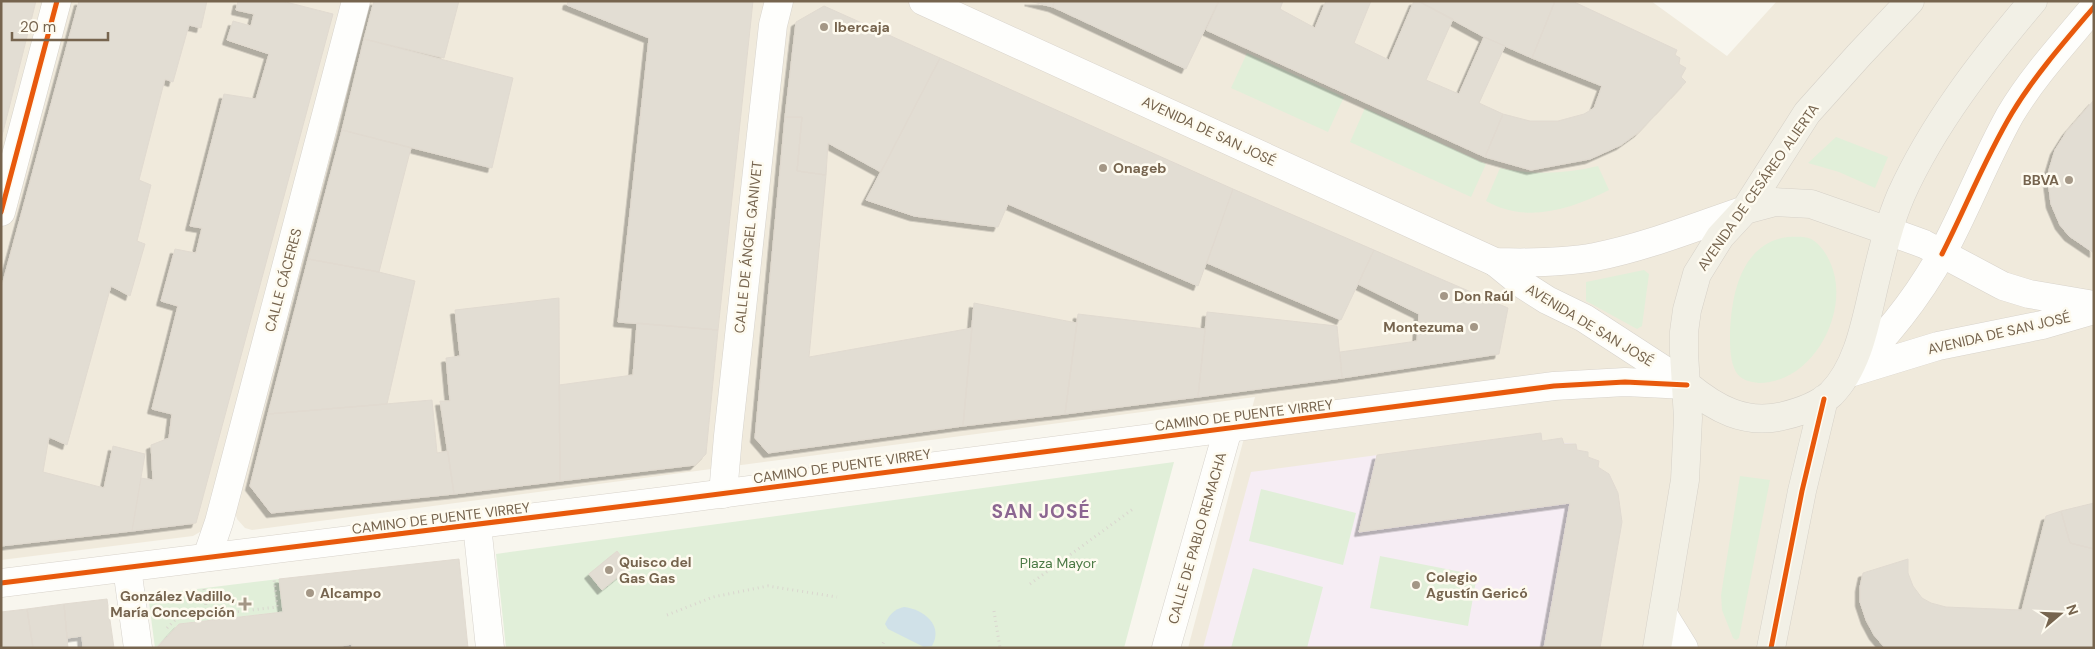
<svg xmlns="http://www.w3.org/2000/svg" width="2095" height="649" viewBox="0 0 2095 649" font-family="'DM Sans',sans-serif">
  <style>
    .residential { fill: #f0eadc }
    .education { fill: #f6edf4 }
    .green { fill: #e1efd9 }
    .water { fill: #d0e1e8 }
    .building { fill: #e2ddd3; stroke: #e1dad0; filter: url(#shadow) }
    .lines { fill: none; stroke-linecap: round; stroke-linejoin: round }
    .minor-casing { stroke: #d7d3cc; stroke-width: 29 }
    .secondary-casing { stroke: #d8d3cb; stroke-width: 29 }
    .primary-casing { stroke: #d6d1c8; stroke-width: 29 }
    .path { stroke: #dad6cf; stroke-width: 3; stroke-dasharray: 1 4; stroke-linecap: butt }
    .minor { stroke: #fefefc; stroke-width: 28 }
    .secondary { stroke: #fefefc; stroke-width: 28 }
    .primary { stroke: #f2f0e6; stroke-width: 28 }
    .cycleway-casing { stroke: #fefbf0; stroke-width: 8 }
    .cycleway { stroke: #e8590c; stroke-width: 5 }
    .poi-dot { fill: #a49786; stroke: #fefbf0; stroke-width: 2 }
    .labels { text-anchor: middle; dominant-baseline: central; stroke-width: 5; stroke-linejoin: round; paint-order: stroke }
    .poi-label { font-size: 14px; font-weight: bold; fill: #76644e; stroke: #fefbf0; text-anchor: start }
    .street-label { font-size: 14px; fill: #76644e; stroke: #fefbf0 }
    .park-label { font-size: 14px; fill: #4c7a46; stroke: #fefbf0 }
    .district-label { font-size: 19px; font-weight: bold; letter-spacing: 1px; fill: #8c6691; stroke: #fefbf0 }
  </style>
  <defs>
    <filter id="shadow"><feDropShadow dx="-4.5" dy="4.5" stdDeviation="0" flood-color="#0004"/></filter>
  </defs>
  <rect width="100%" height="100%" fill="#f8f6ee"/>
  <path class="residential" d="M1,1H1651L1727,56L1777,1H2094V648H1188L1255,397L252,530L245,528L237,519L235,512L237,499L211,495L205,523L200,532L193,536L1,560Z"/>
  <path class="education" d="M1541,433L1542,441L1576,444L1577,450L1588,452V457L1599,461L1598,467L1609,474L1618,493L1622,522L1600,648H1203L1251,472Z"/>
  <path class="green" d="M1247,53L1344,97L1328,132L1231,88Z
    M1365,108L1486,164L1471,197L1350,142Z
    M1836,137L1888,157L1875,188L1839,172L1808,163Z
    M1598,166L1609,190C1571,209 1526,224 1486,201L1500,168C1534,175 1564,174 1598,166Z
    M1788,237C1795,237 1804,236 1811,239C1820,244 1826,253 1830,262C1852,309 1814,383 1759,383C1750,382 1741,380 1736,372C1730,361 1730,347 1730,335C1731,295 1741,243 1788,237Z
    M1644,270L1649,274L1642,326L1637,329L1586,301V282Z
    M1174,462L1124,648H506L496,554Z
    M1740,476L1770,480L1739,638L1736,640L1733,638L1722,610L1721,595Z
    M1261,489L1356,513L1343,565L1249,541Z
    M1380,556L1477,575L1468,626L1370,608Z
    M1253,568L1323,587L1307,648H1231Z
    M279,579L283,612L179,624L155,648L148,595Z"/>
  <path class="water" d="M904,607C923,609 944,625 932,646L924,647L888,629L885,624C889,615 894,609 904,607Z"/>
  <path class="building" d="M1,1H36L1,140Z
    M79,1H207L201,28L189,25L173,82L165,79L139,180L151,185L137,241L145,244L130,296L111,286L67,445L49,437L43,472L104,488L113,446L145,454L132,531L1,546V289Z
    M238,1H282L333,14L196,523L132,531L141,478L153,480L151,445L169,438L172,414L152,409L178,306L161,301L175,249L196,253L202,228L190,226L224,94L256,99L269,54L227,40L233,21L251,26L254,14L236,10Z
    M374,1H459L444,58L364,39Z
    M568,1H753L718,330L618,322L649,38L567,5Z
    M1029,1H1054L1053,7Z
    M1054,1H1216L1218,2L1186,69L1053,7Z
    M1219,1H1283L1280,9L1315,28L1326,1H1371L1354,43L1389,60L1414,1H1418L1453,19L1426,80L1459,94L1484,37L1505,46L1479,103L1503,114L1485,157L1206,30Z
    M1418,1H1555L1532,58L1484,37Z
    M1555,1H1572L1677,50L1675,55L1680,58L1679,64L1686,68L1681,77L1686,82L1639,132L1621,145L1590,159L1531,170L1485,157L1503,114L1530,121H1558L1584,114L1594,108L1602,86L1532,58Z
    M824,6L940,58L881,172L828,143L826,175L797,171L802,117H785L796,22Z
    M364,39L513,78L492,168L342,130Z
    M940,58L1233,189L1198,286L1008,204L998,227L914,216L866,200Z
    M2094,100V253L2069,236L2060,225L2051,204L2048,181L2049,170L2055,150L2067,131Z
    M785,117H802L797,171L826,175L809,357L972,328L963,426L768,453L755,438Z
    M342,130L411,148L379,272L308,259Z
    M1233,189L1374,250L1341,320L1207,263Z
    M1374,250L1508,308L1499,354L1342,378L1340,352L1417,341L1419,314L1358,284Z
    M308,259L379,272L415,281L387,404L268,414Z
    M559,298L560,481L454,494L440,401H450L446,358L460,356L455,310Z
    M974,303L1077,323L1065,414L963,426Z
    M1207,312L1337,326L1342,378L1198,397Z
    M1078,314L1205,329L1198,397L1065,414Z
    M637,323L718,330L706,454L695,465L560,481L559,385L633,375Z
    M432,400L437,453L448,451L454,494L271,513L250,486L268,414Z
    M1541,433L1542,441L1562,438L1564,444H1576L1577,450L1588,452V457L1599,461L1598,467L1609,474L1618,493L1622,522L1600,648H1544L1570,503L1359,532L1377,455Z
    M2094,503V549L2070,543L2061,511Z
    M2061,511L2070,543L2094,549V648H1885L1874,635L1866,620L1860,602V587L1863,573L1908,559V573L1913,586L1922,598L1931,603L1946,607L2022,610L2046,516Z
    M617,551L630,567L602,590L589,574Z
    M459,559L468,648H352V644L330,648H157L179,624L283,612L279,579Z
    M107,599L114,648H83L82,636L67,638L64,604Z
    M64,604L68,648H33L27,609Z
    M27,609L33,647L1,648V612Z"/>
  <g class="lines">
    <defs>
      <path id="minor" d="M1,212L57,1
        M1495,262L1522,284L1547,300L1584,318L1687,385
        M723,494L728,436L773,25L779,1
        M477,525L490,648
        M207,557L219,522L356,1
        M127,568L138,648
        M1663,614L1684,648
        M1166,648L1228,429"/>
      <path id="secondary" d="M923,1L1495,262C1529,263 1562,263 1595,257C1646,247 1695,227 1745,210
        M1888,231L1924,244L2003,286L2029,294L2094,305
        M1853,372L1938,346L2042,325L2094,310
        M1847,374C1885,339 1918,297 1943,252C1967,207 1985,160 2010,115C2033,76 2065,42 2094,7
        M1,583L665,501L1554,386L1625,382L1687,385"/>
      <path id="primary" d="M1745,210L1775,202L1811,204L1888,231
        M1687,385C1716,409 1745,425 1783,416C1800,412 1818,406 1831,394C1859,366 1866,319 1875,282C1882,253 1889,223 1901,195C1933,124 1983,60 2033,1
        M1657,648L1685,480L1688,418L1684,353V332L1687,310L1697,274L1720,237L1745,210L1807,113L1859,55L1910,1
        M1771,648L1802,491L1824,399"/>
    </defs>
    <use href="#minor" class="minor-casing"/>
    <use href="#secondary" class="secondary-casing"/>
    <use href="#primary" class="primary-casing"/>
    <path class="path" d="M1030,584L1133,509
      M204,589L207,615
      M994,611L1000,648
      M667,615L713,597L768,586L837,597
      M167,628L176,619L277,607L274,579
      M881,648L885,639"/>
    <use href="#minor" class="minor"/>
    <use href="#secondary" class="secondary"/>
    <use href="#primary" class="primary"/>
    <defs>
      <path id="cycleway" d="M1,212L57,1
        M1942,254C1966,207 1985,158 2012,113C2035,75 2065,41 2094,7
        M1,583L665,501L1554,386L1625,382L1687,385
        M1771,648L1802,491L1824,399"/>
    </defs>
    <use href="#cycleway" class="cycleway-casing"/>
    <use href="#cycleway" class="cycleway"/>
  </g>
  <g class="poi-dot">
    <circle cx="824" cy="27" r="5"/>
    <circle cx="1103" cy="168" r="5"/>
    <circle cx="2069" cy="180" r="5"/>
    <circle cx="1444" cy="296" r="5"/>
    <circle cx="1474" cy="327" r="5"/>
    <circle cx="609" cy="570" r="5"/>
    <circle cx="1416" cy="585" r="5"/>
    <circle cx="310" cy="593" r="5"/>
    <path d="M242.5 596.5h5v5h5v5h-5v5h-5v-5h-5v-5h5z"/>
  </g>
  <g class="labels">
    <g class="poi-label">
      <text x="834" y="27">Ibercaja</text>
      <text x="1113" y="168">Onageb</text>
      <text x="2059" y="180" text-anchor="end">BBVA</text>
      <text x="1454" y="296">Don Raúl</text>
      <text x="1464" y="327" text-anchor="end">Montezuma</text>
      <text x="619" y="562">Quisco del<tspan x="619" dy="16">Gas Gas</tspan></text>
      <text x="1426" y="577">Colegio<tspan x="1426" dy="16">Agustín Gericó</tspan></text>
      <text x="320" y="593">Alcampo</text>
      <text x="235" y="596" text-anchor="end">González Vadillo,<tspan x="235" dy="16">María Concepción</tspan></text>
    </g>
    <g class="street-label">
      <text transform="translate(1209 131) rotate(25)">AVENIDA DE SAN JOSÉ</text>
      <text transform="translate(1758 187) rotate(-55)">AVENIDA DE CESÁREO ALIERTA</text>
      <text transform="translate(748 247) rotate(-84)">CALLE DE ÁNGEL GANIVET</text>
      <text transform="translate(283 280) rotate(-75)">CALLE CÁCERES</text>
      <text transform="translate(1590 325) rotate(31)">AVENIDA DE SAN JOSÉ</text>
      <text transform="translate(1999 333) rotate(-13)">AVENIDA DE SAN JOSÉ</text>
      <text transform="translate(1244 415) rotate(-7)">CAMINO DE PUENTE VIRREY</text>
      <text transform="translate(842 466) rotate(-8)">CAMINO DE PUENTE VIRREY</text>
      <text transform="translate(441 518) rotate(-7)">CAMINO DE PUENTE VIRREY</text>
      <text transform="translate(1197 538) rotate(-74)">CALLE DE PABLO REMACHA</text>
    </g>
    <g class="park-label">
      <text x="1058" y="563">Plaza Mayor</text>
    </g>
    <g class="district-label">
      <text x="1041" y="511">SAN JOSÉ</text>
    </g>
  </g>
  <rect width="2095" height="649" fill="none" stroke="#76644e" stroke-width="5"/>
  <g transform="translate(2060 614) rotate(71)" stroke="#fefbf0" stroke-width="4" paint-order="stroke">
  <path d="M0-4L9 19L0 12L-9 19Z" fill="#76644e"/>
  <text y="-8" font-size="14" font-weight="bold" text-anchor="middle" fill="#76644e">N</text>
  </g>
  <path d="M12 32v8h96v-8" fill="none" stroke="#76644e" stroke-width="2.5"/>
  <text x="20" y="32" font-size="15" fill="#76644e" stroke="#fefbf0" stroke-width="4" paint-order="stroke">20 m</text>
</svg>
